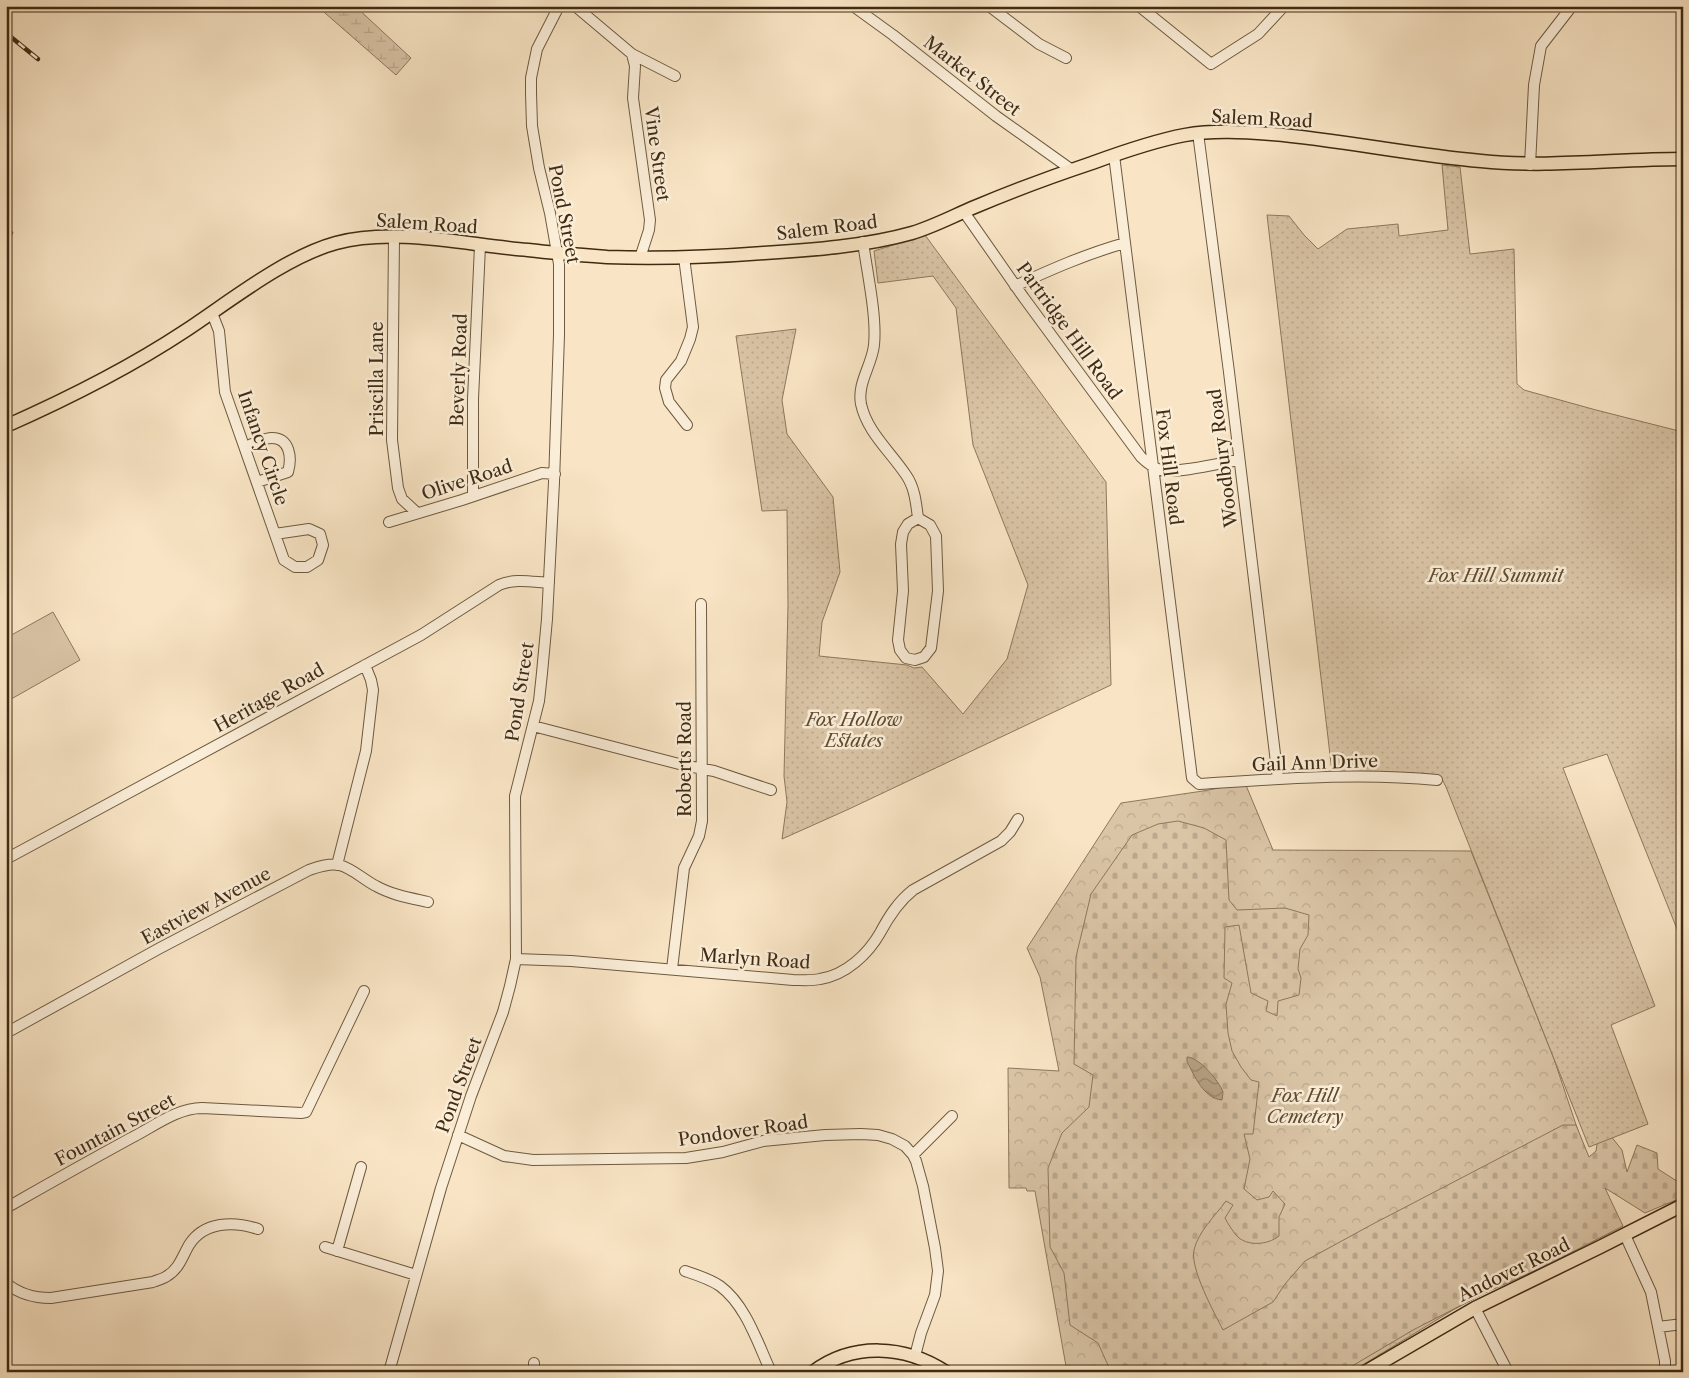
<svg xmlns="http://www.w3.org/2000/svg" width="1689" height="1378" viewBox="0 0 1689 1378" font-family="'Libre Caslon Text',serif">
  <style>
    .forest { fill: url(#forest-crowns); stroke: #8d785c }
    .wetland { fill: url(#wetland-marsh); stroke: #8d785c }
    .cemetery { fill: url(#cemetery-stones); stroke: #8d785c }
    .park { fill: url(#park-dots); stroke: #8d785c }
    .pitch { fill: #dac5a7; stroke: #8d785c }
    .water { fill: url(#water-waves); stroke: #897559 }
    .lines { fill: none; stroke-linecap: round; stroke-linejoin: round }
    .minor-casing { stroke: #6e5a3f; stroke-width: 12 }
    .major-casing { stroke: #402b12; stroke-width: 15 }
    .minor { stroke: #fbeed9; stroke-width: 10 }
    .major { stroke: #f9e5c5; stroke-width: 12 }
    .rail-casing { stroke: #402b12; stroke-width: 4.5 }
    .rail { stroke: #fbeed9; stroke-width: 2.5; stroke-dasharray: 8; stroke-linecap: butt }
    .labels { text-anchor: middle; dominant-baseline: central; stroke-width: 5; stroke-linejoin: round; paint-order: stroke }
    .street-label { font-size: 18px; fill: #402b12; stroke: #fbeed9 }
    .park-label { font-size: 18px; font-style: italic; fill: #5f4a30; stroke: #fbeed9 }
  </style>
  <defs>
    <pattern id="forest-crowns" width="20" height="18" patternUnits="userSpaceOnUse" patternTransform="scale(1.25)"><rect width="20" height="18" fill="#dac5a7"/><path d="M2 6a3 3 0 1 1 6 0M12 15a3 3 0 1 1 6 0" fill="none" stroke="#bca98f"/></pattern>
    <pattern id="wetland-marsh" width="20" height="14" patternUnits="userSpaceOnUse" patternTransform="scale(1.25)"><rect width="20" height="14" fill="#dac5a7"/><path d="M1 5h8M5 5V1M11 12h8M15 12V8" fill="none" stroke="#bca98f"/></pattern>
    <pattern id="cemetery-stones" width="16" height="16" patternUnits="userSpaceOnUse" patternTransform="scale(1.25)"><rect width="16" height="16" fill="#dac5a7"/><path d="M2 7V4a2 2 0 0 1 4 0v3zM10 15v-3a2 2 0 0 1 4 0v3z" fill="#bca98f"/></pattern>
    <pattern id="park-dots" width="8" height="8" patternUnits="userSpaceOnUse" patternTransform="scale(1.25)"><rect width="8" height="8" fill="#dac5a7"/><path d="M2 2h.1M6 6h.1" fill="none" stroke="#bca98f" stroke-width="1.8" stroke-linecap="round"/></pattern>
    <pattern id="water-waves" width="16" height="10" patternUnits="userSpaceOnUse" patternTransform="scale(1.25)"><rect width="16" height="10" fill="#baa688"/><path d="M0 5q4-4 8 0t8 0" fill="none" stroke="#99876e"/></pattern>
  </defs>
  <rect width="100%" height="100%" fill="#f9e5c5"/>
  <filter id="stains"><feTurbulence type="fractalNoise" baseFrequency=".004" numOctaves="4"/><feColorMatrix values="0 0 0 0 .2 0 0 0 0 .09 0 0 0 0 .02 0 0 0 .5 -.17"/></filter>
  <radialGradient id="worn" r=".72"><stop offset=".6" stop-color="#630" stop-opacity="0"/><stop offset="1" stop-color="#630" stop-opacity=".3"/></radialGradient>
  <path class="forest" d="M1245,783L1273,850L1471,851L1554,1059L1607,1217L1573,1246L1453,1310L1351,1372H1067L1035,1191H1027L1026,1188H1009L1008,1068L1059,1071L1040,977L1027,948L1121,803L1203,791Z"/>
  <path class="wetland" d="M317,6H355L411,58L396,75Z"/>
  <path class="cemetery" d="M1178,821L1204,828L1226,840L1229,900L1237,910L1285,908L1309,915L1308,935L1300,949L1298,969L1301,978L1299,995L1278,1001L1277,1016L1266,1011L1268,1001L1251,993L1239,925L1225,927L1224,978L1232,983L1226,1004L1228,1033L1232,1051L1241,1067L1251,1080L1259,1082L1253,1134H1244L1250,1159L1244,1189L1257,1200L1269,1197L1273,1191L1285,1204L1279,1217V1236C1268,1245 1246,1247 1236,1235C1232,1230 1228,1224 1225,1218L1233,1205L1226,1201C1215,1216 1198,1232 1194,1250C1190,1269 1214,1312 1223,1330L1273,1302L1285,1284L1305,1261L1371,1225L1563,1125H1576L1589,1157L1596,1151L1598,1138L1610,1135L1622,1150L1627,1172L1637,1145L1657,1153L1658,1169L1683,1185V1197L1645,1213L1605,1188L1623,1226L1543,1267L1485,1293L1413,1330L1342,1372H1111L1098,1343L1070,1325L1064,1273L1050,1247L1048,1168L1062,1133L1089,1107L1093,1075L1074,1064L1076,957L1091,894L1132,835L1158,824Z"/>
  <path class="park" d="M1442,165L1460,167L1470,254L1514,249L1517,384L1524,390L1596,410L1683,432V944L1607,754L1563,768L1655,1006L1611,1025L1648,1124L1589,1147L1446,787L1441,777L1332,772L1267,215L1289,216L1304,235L1318,249L1347,229L1398,224L1399,236L1448,230Z
    M925,235L1106,482L1111,685L849,809L782,839L787,802L784,776L788,605L787,510L762,511L736,336L796,329L782,400L787,434L833,497L840,572L822,622L819,656L907,665L914,668L922,667L963,714L1007,659L1028,585L973,445L956,308L933,276L878,283L874,251Z"/>
  <path class="pitch" d="M53,612L80,660L6,702V638Z"/>
  <path class="water" d="M1187,1057C1199,1057 1219,1081 1223,1092L1222,1100C1203,1098 1195,1076 1187,1062Z"/>
  <g class="lines">
    <defs>
      <path id="minor" d="M575,6L632,54L675,76
        M853,6L893,35L996,116L1072,170
        M989,6L1039,44L1066,58
        M1139,6L1211,64L1258,34L1284,6
        M632,54L635,66L633,98L650,220L649,230L640,258
        M1198,133L1229,372L1278,779
        M1114,155L1192,778L1199,784C1278,779 1358,772 1437,780
        M1530,165L1534,85L1541,46L1572,6
        M964,212L1024,298L1141,457C1146,462 1153,467 1160,470C1177,474 1221,463 1239,460
        M394,237L392,440L398,488L402,499L417,513
        M863,242C867,272 877,316 874,345C872,365 857,383 861,404C867,432 890,451 906,475C915,488 916,503 918,518
        M684,257L693,327L690,339L681,361L666,380L665,388L669,402L687,425
        M1015,286C1052,269 1086,254 1125,243
        M212,313L219,331L225,392L284,560L295,567H307L318,560L323,545L320,534L309,529L275,534
        M245,447C253,444 263,438 272,438C290,438 292,458 288,472L257,482
        M473,496V399L480,246
        M918,518L930,525L936,536L938,591L931,648L924,657L915,660L906,658L900,650L898,640L903,591L901,544L903,532L908,524Z
        M389,522L462,500L542,473L555,474
        M533,726L683,765L714,771L771,790
        M6,859L421,635L499,585C515,578 532,582 549,583
        M337,865L366,751L373,690L371,680L365,665
        M516,959L571,961L793,980C802,980 811,981 820,979C846,975 868,954 880,933C889,916 898,902 913,890L1001,841L1010,832L1018,819
        M672,969L684,868L699,836L702,821L701,604
        M6,1033L160,948L309,870C318,867 329,863 339,865C352,868 364,880 376,886C392,895 410,898 428,902
        M458,1135L504,1156L533,1160L686,1158L723,1152L763,1141L825,1135L861,1134L878,1135L892,1139L905,1146L913,1155L916,1161L923,1186L935,1248L938,1271L935,1295L921,1333L915,1356
        M913,1155L952,1116
        M6,1208C48,1184 89,1161 131,1138C153,1127 177,1108 202,1108L301,1113L306,1112L364,991
        M1625,1235L1651,1292L1665,1361V1372
        M325,1247L416,1275
        M337,1251L361,1167
        M685,1271C697,1275 710,1279 720,1286C746,1305 758,1344 771,1372
        M6,1283C19,1294 35,1298 51,1298L153,1282C157,1280 163,1279 167,1276C179,1269 182,1257 189,1245C204,1221 234,1221 258,1229
        M1475,1308L1508,1372
        M1658,1327L1683,1324
        M389,1372L441,1188L471,1096L503,1012L510,986L516,959L515,796L539,701L542,673L547,619L554,482L559,335V264L550,213L539,168L532,126L531,93V78L537,49L559,6
        M534,1372V1363"/>
      <path id="major" d="M6,426C67,399 129,368 185,331C229,302 285,257 336,243C395,227 467,245 528,250C554,253 580,255 607,257C659,259 712,257 764,253C812,250 866,246 912,233C935,226 955,215 977,206C1015,190 1053,176 1092,163C1122,152 1153,141 1185,135C1214,130 1243,132 1272,134C1342,140 1411,155 1481,161C1548,168 1615,159 1683,159
        M813,1372C853,1342 905,1345 946,1372
        M1365,1372L1475,1308L1600,1247L1683,1205"/>
    </defs>
    <use href="#minor" class="minor-casing"/>
    <use href="#major" class="major-casing"/>
    <use href="#minor" class="minor"/>
    <use href="#major" class="major"/>
    <defs>
      <path id="rail" d="M6,33L38,59
        M6,230L11,233"/>
    </defs>
    <use href="#rail" class="rail-casing"/>
    <use href="#rail" class="rail"/>
  </g>
  <g class="labels">
    <g class="street-label">
      <text transform="translate(972 76) rotate(38)">Market Street</text>
      <text transform="translate(1262 119) rotate(3)">Salem Road</text>
      <text transform="translate(657 154) rotate(82)">Vine Street</text>
      <text transform="translate(564 214) rotate(79)">Pond Street</text>
      <text transform="translate(427 224) rotate(4)">Salem Road</text>
      <text transform="translate(827 228) rotate(-7)">Salem Road</text>
      <text transform="translate(1069 331) rotate(54)">Partridge Hill Road</text>
      <text transform="translate(459 370) rotate(-88)">Beverly Road</text>
      <text transform="translate(377 379) rotate(-90)">Priscilla Lane</text>
      <text transform="translate(263 448) rotate(71)">Infancy Circle</text>
      <text transform="translate(1223 458) rotate(-97)">Woodbury Road</text>
      <text transform="translate(1169 467) rotate(83)">Fox Hill Road</text>
      <text transform="translate(467 480) rotate(-18)">Olive Road</text>
      <text transform="translate(520 692) rotate(-81)">Pond Street</text>
      <text transform="translate(269 698) rotate(-29)">Heritage Road</text>
      <text transform="translate(685 759) rotate(-90)">Roberts Road</text>
      <text transform="translate(1315 763) rotate(-2)">Gail Ann Drive</text>
      <text transform="translate(206 906) rotate(-28)">Eastview Avenue</text>
      <text transform="translate(755 959) rotate(4)">Marlyn Road</text>
      <text transform="translate(459 1085) rotate(-70)">Pond Street</text>
      <text transform="translate(115 1130) rotate(-28)">Fountain Street</text>
      <text transform="translate(743 1131) rotate(-8)">Pondover Road</text>
      <text transform="translate(1514 1270) rotate(-26)">Andover Road</text>
    </g>
    <g class="park-label">
      <text x="1496" y="576">Fox Hill Summit</text>
      <text x="854" y="720">Fox Hollow<tspan x="854" dy="21">Estates</tspan></text>
      <text x="1305" y="1096">Fox Hill<tspan x="1305" dy="21">Cemetery</tspan></text>
    </g>
  </g>
  <rect width="1689" height="1378" fill="none" stroke="#f9e5c5" stroke-width="25"/>
  <rect x="8" y="8" width="1674" height="1363" fill="none" stroke="#402b12" stroke-width="2.5"/>
  <rect x="12" y="12" width="1664" height="1353" fill="none" stroke="#402b12"/>
  <rect width="100%" height="100%" filter="url(#stains)"/>
  <rect width="100%" height="100%" fill="url(#worn)"/>
</svg>
